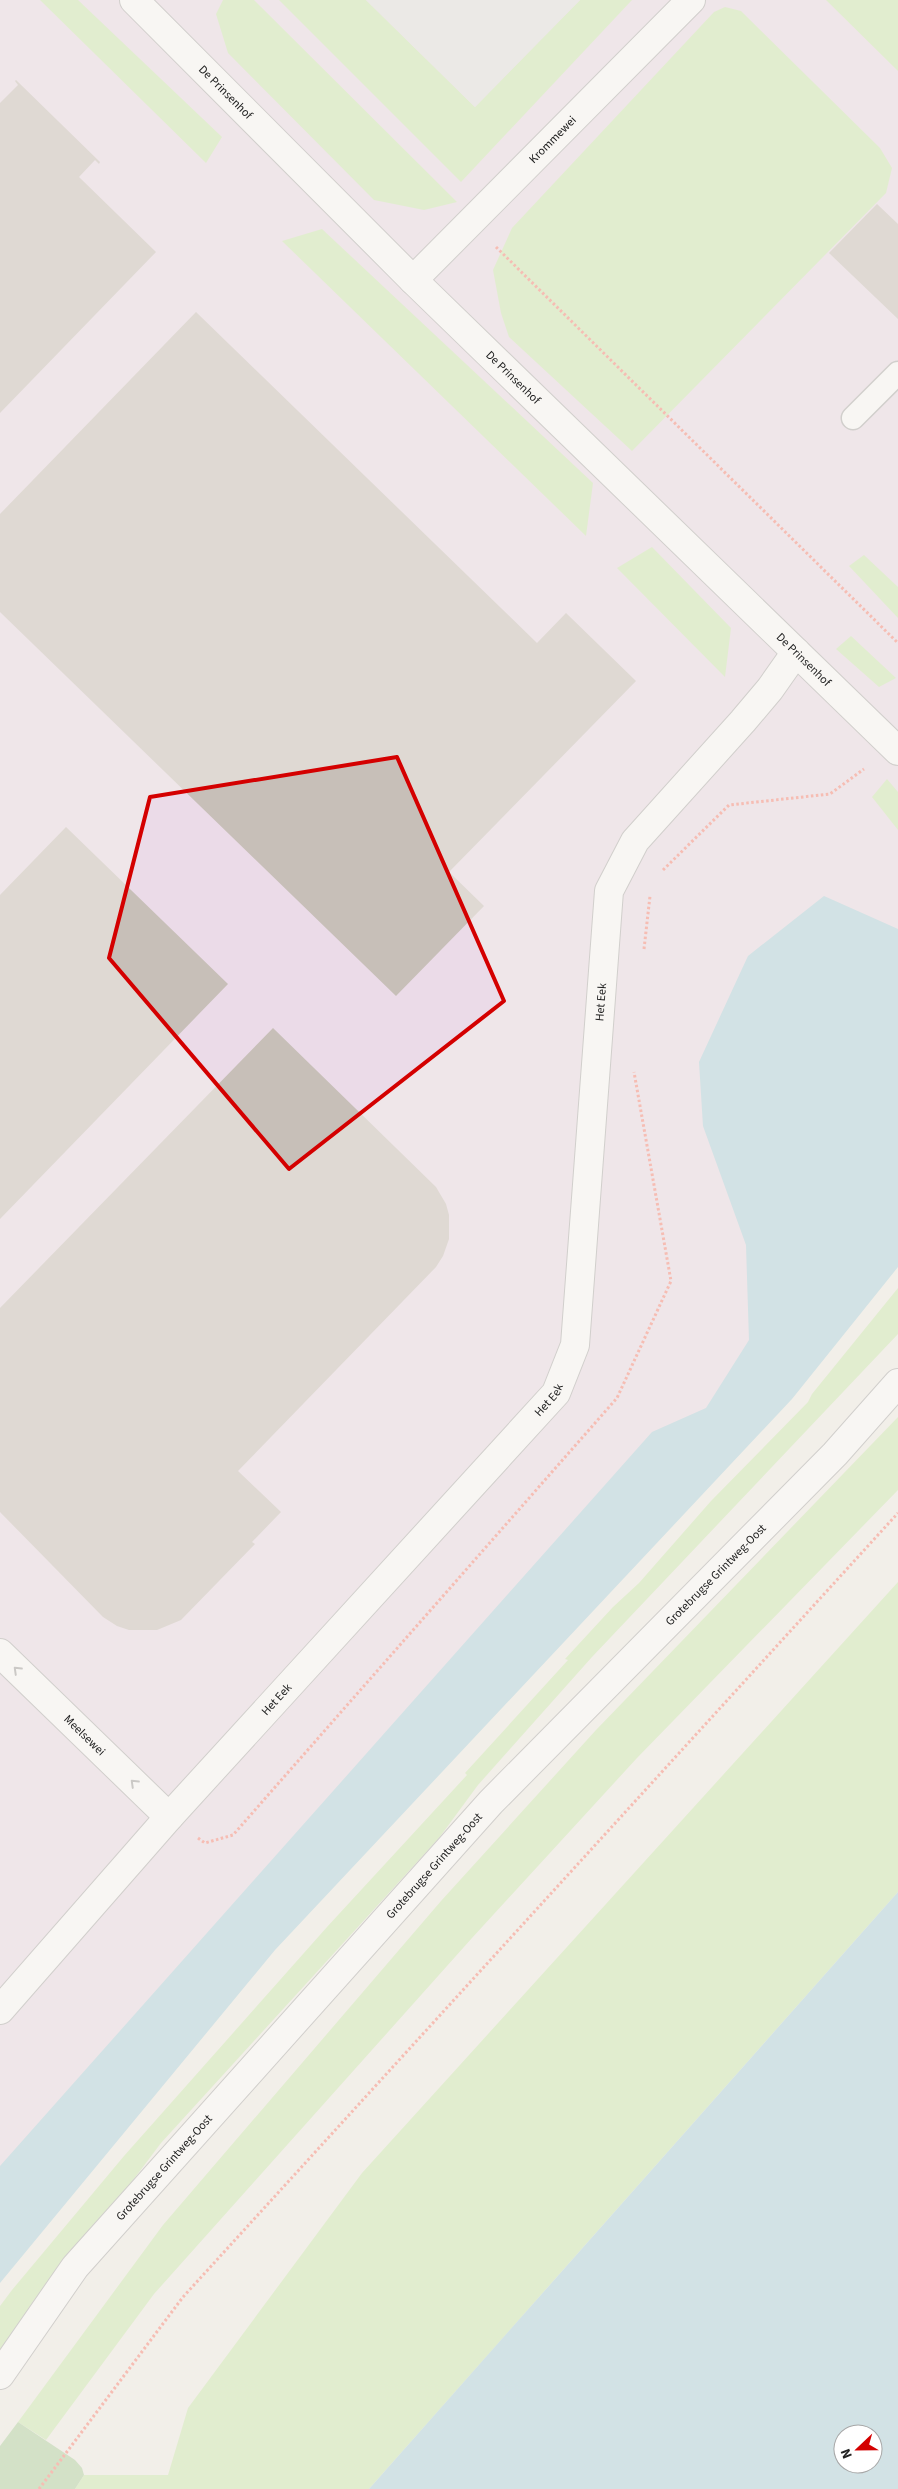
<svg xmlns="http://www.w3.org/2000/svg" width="898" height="2489" viewBox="0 0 898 2489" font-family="'Source Sans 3',sans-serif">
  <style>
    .industrial { fill: #ebdbe8 }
    .grass { fill: #cdebb0 }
    .forest { fill: #add19e }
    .parking { fill: #e2e2e2 }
    .water { fill: #aad3df; fill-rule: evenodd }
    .building { fill: #c7bfb8 }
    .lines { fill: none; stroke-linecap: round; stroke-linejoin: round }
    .service-casing { stroke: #a9a9a9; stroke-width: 25 }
    .minor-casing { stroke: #a9a9a9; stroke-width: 30 }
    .tertiary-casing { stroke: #a9a9a9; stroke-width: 30 }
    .path { stroke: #fa8072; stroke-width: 3; stroke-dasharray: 2.5 2.5; stroke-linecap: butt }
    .service { stroke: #fff; stroke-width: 22 }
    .minor { stroke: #fff; stroke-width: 28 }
    .tertiary { stroke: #fff; stroke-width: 28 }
    .oneway { stroke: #9c9c9c }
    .marked { fill: none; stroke: #d40000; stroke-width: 4; stroke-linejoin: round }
    .labels { text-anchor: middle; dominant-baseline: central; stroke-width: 4; stroke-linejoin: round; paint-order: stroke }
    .street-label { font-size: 12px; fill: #222; stroke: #fff }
  </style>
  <rect width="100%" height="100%" fill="#f2efe9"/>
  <path class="industrial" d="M0,0H898V1036L788,1339L0,2231Z"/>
  <path class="grass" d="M40,0H78L222,137L206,163Z
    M223,0H254L457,202L424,210L374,200L228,53L216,14Z
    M279,0H366L475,107L580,0H632L461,182Z
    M826,0H898V71Z
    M725,7L741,11L880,148L892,168L886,193L632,451L509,337L501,313L493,270L512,228L714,12Z
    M322,229L593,483L586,536L282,241Z
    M652,547L731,628L725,677L617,568Z
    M864,555L898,587V618L849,566Z
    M851,636L896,678L879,687L836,649Z
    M887,779L898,792V830L872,797Z
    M898,1288V1334L592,1657L478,1785L439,1838L161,2143L0,2357V2306L12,2290L124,2156L327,1927L467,1775L465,1773L568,1660L565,1659L613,1607L639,1583L711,1501L808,1402L812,1394Z
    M898,1417V1490L637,1758L472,1938L154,2294L46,2440L18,2422L163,2225L441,1901L596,1730Z
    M898,1582V1892L369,2489H75L84,2475H168L188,2408L362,2173Z"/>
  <path class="forest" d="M18,2422L75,2460L82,2468L84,2475L75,2489H0V2446Z"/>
  <path class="parking" d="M366,0H580L475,107Z"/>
  <path class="water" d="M824,896L898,929V1267L792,1399L275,1950L0,2283V2166L652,1432L706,1408L749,1340L746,1245L703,1126L699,1062L748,956Z
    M898,1892V2489H369L890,1901ZM843,2434H873V2464H843Z"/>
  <path class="building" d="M16,80L100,162L99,164L95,160L79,177L156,252L0,413V103L18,85L15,81Z
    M877,204L898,224V319L829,253Z
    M196,312L537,643L566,613L636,681L449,872L484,906L396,996L0,612V514Z
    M66,827L228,984L0,1219V895Z
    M273,1028L436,1187L446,1204L449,1215V1239L443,1256L436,1267L238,1471L281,1512L252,1542L255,1544L181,1620L157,1630H129L117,1626L103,1617L0,1512V1308Z"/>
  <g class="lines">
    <defs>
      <path id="service" d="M853,418L898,373"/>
      <g id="minor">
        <path id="s1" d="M134,0L413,280L898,751"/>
        <path id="s2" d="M413,280L691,0"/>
        <path id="s3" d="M0,1653L169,1817"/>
        <path id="s4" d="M0,2010L169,1817L556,1393L575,1345L609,891L635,841L743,721L770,689L796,652"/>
      </g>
      <g id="tertiary">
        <path id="s5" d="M0,2375L75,2267L491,1802L835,1454L898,1383"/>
      </g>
    </defs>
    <use href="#service" class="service-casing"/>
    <use href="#minor" class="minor-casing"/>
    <use href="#tertiary" class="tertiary-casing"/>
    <path class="path" d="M496,247L898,643
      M663,870L729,805L830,794L864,769
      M644,949L650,896
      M198,1838L205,1843L233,1835L617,1398L671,1281L634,1072
      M39,2489L183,2297L898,1513"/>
    <use href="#service" class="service"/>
    <use href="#minor" class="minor"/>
    <use href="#tertiary" class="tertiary"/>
  </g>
  <defs><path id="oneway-chevron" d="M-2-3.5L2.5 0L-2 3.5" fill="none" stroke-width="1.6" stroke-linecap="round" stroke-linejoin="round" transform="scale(1.25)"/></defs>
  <g class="oneway">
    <use href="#oneway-chevron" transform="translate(17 1670) rotate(-136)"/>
    <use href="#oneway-chevron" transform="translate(134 1783) rotate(-136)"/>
  </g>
  <path d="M0 0H898V2489H0ZM397,757L504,1001L289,1169L109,958L150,797Z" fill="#f2efe9" fill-opacity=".55" fill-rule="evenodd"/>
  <path class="marked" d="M397,757L504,1001L289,1169L109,958L150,797Z"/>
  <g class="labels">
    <g class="street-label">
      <text stroke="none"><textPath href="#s1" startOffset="130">De Prinsenhof</textPath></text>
      <text stroke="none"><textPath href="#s2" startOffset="198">Krommewei</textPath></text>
      <text stroke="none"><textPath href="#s1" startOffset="535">De Prinsenhof</textPath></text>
      <text stroke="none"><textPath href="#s1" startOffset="940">De Prinsenhof</textPath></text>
      <text stroke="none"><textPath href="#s4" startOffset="1226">Het Eek</textPath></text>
      <text stroke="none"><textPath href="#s4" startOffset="821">Het Eek</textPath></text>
      <text stroke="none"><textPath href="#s5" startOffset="1075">Grotebrugse Grintweg-Oost</textPath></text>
      <text stroke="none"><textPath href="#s4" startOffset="416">Het Eek</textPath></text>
      <text stroke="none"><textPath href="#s3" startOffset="118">Meelsewei</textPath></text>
      <text stroke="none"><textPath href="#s5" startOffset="670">Grotebrugse Grintweg-Oost</textPath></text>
      <text stroke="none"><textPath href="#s5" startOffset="265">Grotebrugse Grintweg-Oost</textPath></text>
    </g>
  </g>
  <g transform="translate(858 2449) rotate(248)"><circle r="24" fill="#ffffff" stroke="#a7a7a7"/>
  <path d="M0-4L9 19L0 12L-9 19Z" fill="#d40000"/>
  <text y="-8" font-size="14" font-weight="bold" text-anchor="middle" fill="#222222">N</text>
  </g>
</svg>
